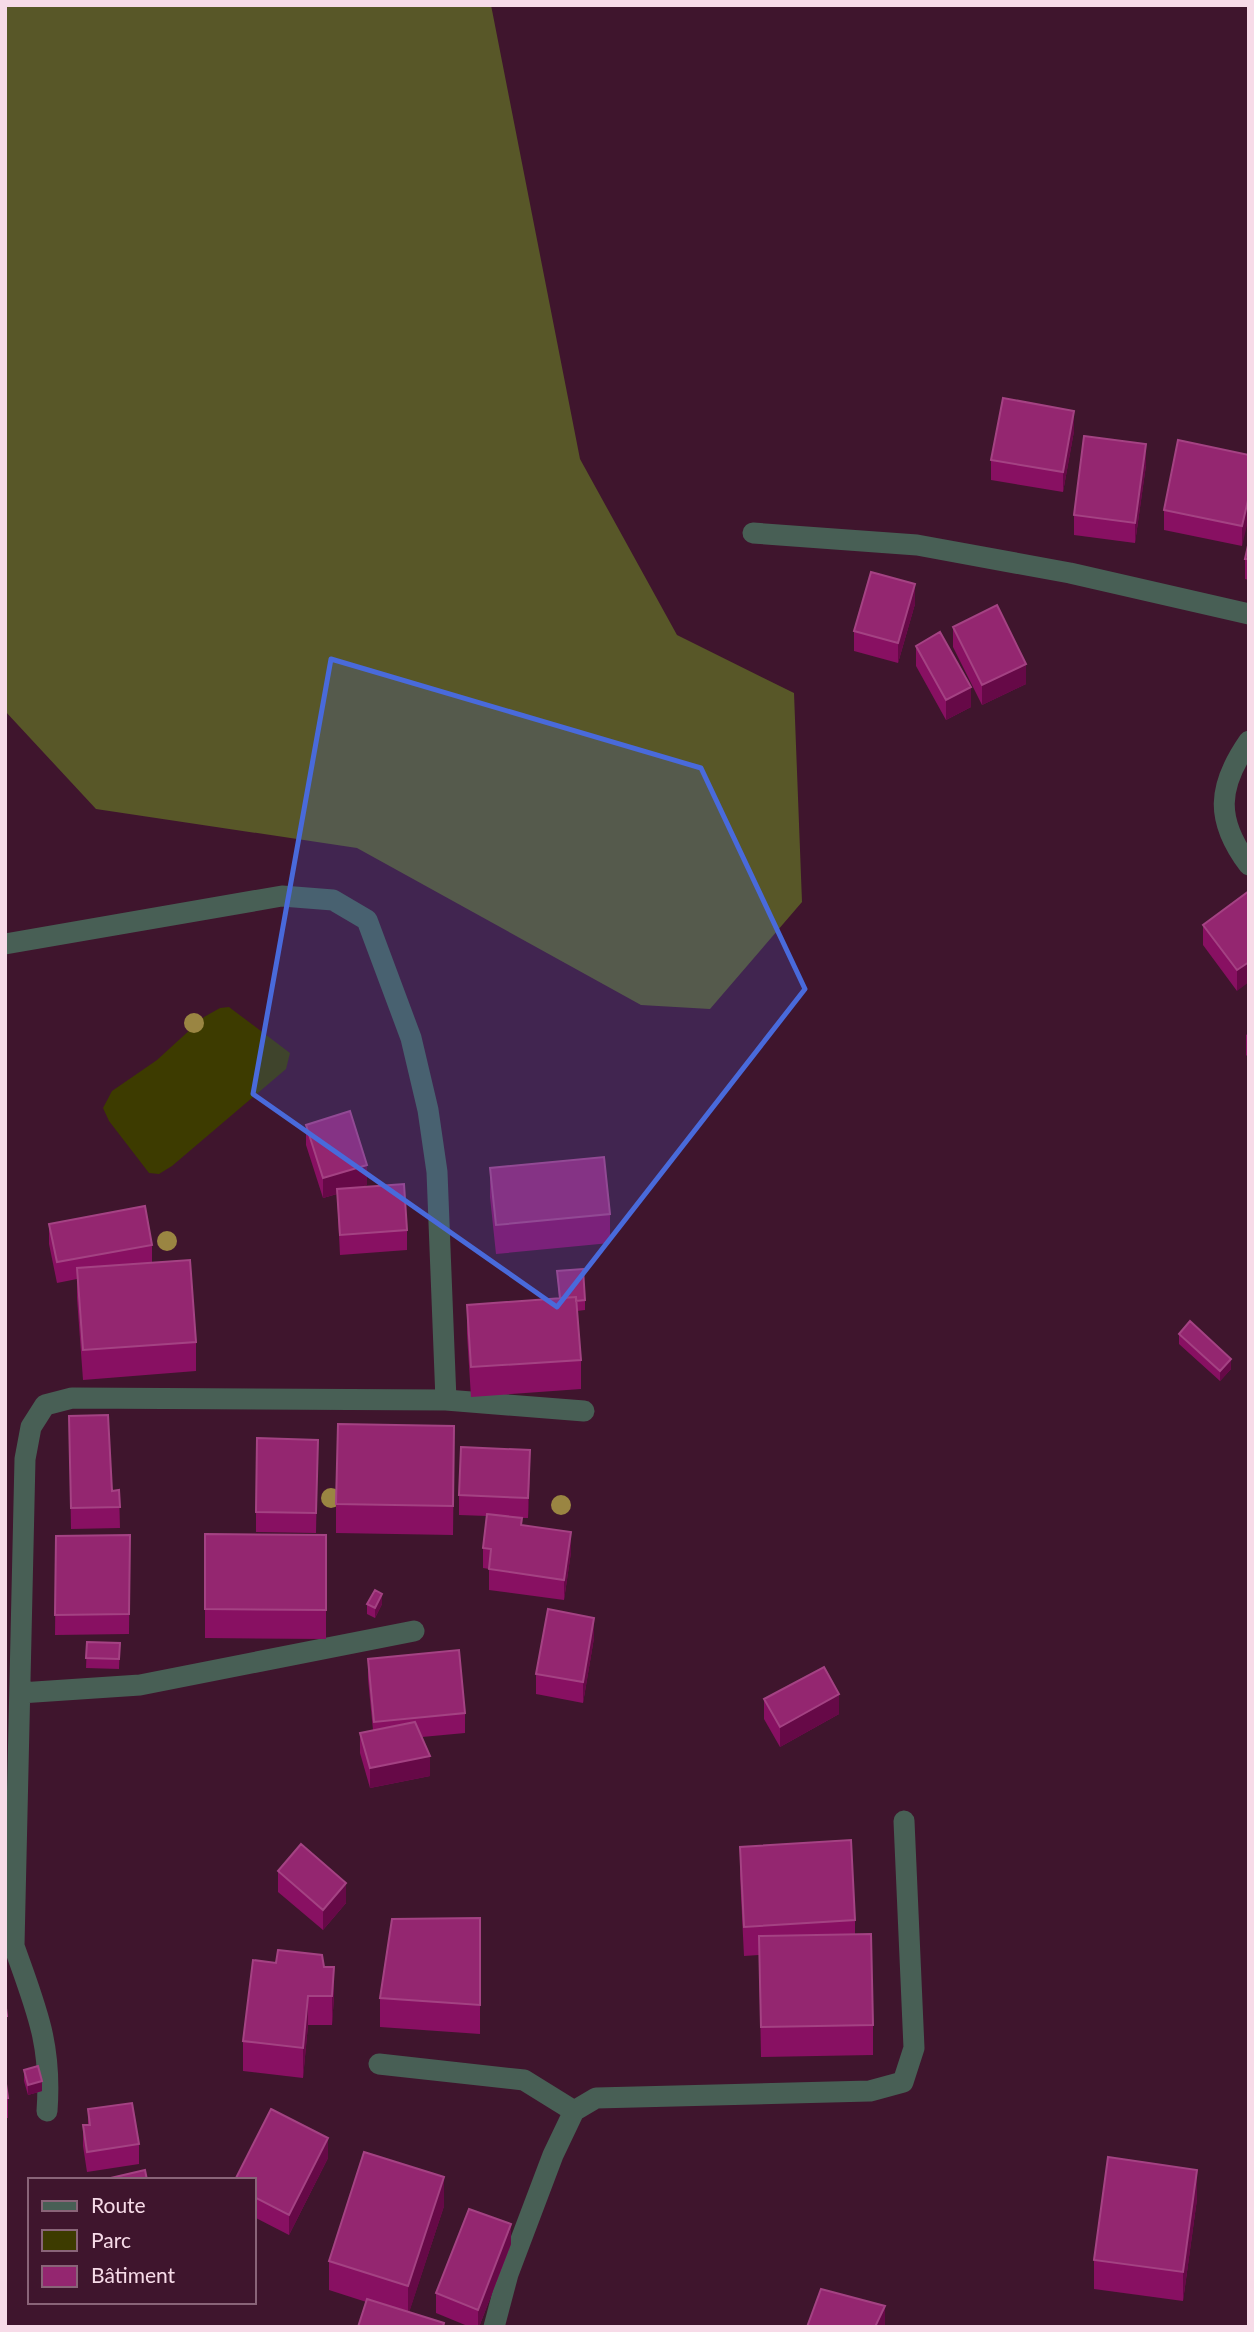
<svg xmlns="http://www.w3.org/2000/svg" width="1254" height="2332" viewBox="0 0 1254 2332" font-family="Lato,sans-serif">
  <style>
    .green { fill: #3d3b00 }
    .forest { fill: #585728 }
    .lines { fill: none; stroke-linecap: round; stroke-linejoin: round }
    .minor { stroke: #485f55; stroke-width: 21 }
    .tree { fill: #9a8542 }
    .wall { fill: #881062 }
    .shaded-wall { fill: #660947 }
    .building { fill: #942670; stroke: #a44283; stroke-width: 2 }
    .marked { fill: #496adb; fill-opacity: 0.2; stroke: #496adb; stroke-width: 5; stroke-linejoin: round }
  </style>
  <rect width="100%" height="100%" fill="#3f152d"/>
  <path class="green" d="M229,1007L290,1053L286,1069L172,1166L159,1174L149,1173L109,1121L103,1108L112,1091L157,1060L204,1017L220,1008Z"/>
  <path class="forest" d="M5,5H491L580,459L677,635L794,693L802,902L710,1009L641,1005L357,848L96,809L5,711Z"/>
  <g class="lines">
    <path class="minor" d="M753,533L917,545L1070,573L1249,614
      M1249,741C1217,787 1215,820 1249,865
      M5,944L282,896L333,900L367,920L411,1038L428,1110L437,1172L446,1400
      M20,1693L140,1685L414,1631
      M14,1946C36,2009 52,2043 47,2111
      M5,1947L14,1946L25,1459L31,1427L45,1405L72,1398L446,1400L584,1411
      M379,2064L524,2080L574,2111
      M494,2327L508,2274L553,2155L574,2111L596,2098L870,2091L903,2082L914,2048L904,1821"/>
  </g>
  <g class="tree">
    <circle cx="194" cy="1023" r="10"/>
    <circle cx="167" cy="1241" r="10"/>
    <circle cx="331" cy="1498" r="10"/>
    <circle cx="561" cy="1505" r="10"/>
  </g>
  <path class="wall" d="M1074,431L1063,492L991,480V460Z
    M1249,455L1242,546L1164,530V510Z
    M1146,465L1135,543L1074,535V515Z
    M1249,541V580L1245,579V559Z
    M915,604L898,663L854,651V631Z
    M953,627L1026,684L982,705L953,647Z
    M916,646L971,707L946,720L916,666Z
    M1249,891L1237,991L1203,945V925Z
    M1249,1033V1058L1246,1055V1035Z
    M306,1125L367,1185L359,1187L407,1230V1250L340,1255L337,1194L323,1198L306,1145Z
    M490,1168L610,1214V1243L496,1254L490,1197Z
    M49,1224L152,1245V1263L196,1342V1371L83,1380L77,1298V1279L57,1283L49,1244Z
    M557,1271L585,1300V1310L577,1311L581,1360V1389L471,1397L467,1334V1305L559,1298Z
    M1179,1334L1231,1369L1220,1381L1179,1344Z
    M69,1416L112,1491L119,1490L120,1528L71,1529Z
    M318,1440L316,1533L256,1532V1512Z
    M454,1455L453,1535L336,1533V1504Z
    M530,1470L528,1518H515L522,1525L571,1552L564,1600L489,1590V1569L483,1568V1548L487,1516L459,1515V1495Z
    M205,1534L326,1535V1639L205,1638Z
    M130,1535L129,1634L55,1635L56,1536Z
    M367,1604H382L375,1618L367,1614Z
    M594,1638L583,1703L536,1694V1674Z
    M87,1642L120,1643L119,1669L86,1668Z
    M368,1659L465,1713V1733L422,1737L430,1776L370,1788L360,1753V1733L373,1730L368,1679Z
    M764,1699L839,1714L780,1747L764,1719Z
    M740,1847L855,1920V1934L873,2025V2055L761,2057L759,1955L744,1956L740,1876Z
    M278,1871L346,1903L323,1930L278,1892Z
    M480,1918V2034L380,2027V1998Z
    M276,1963L324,1967L334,1996L332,2025H308L303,2078L243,2071V2041Z
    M5,2000L7,2016V2026H5Z
    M24,2070L42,2091L28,2095L24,2081Z
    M5,2077L8,2098V2118H5Z
    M88,2109L139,2144V2164L87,2172L83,2146V2125H88Z
    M328,2158L289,2235L254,2217V2180Z
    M1197,2199L1183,2301L1094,2289V2260Z
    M444,2206L409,2312L444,2327L329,2290V2261Z
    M511,2244L479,2327H470L436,2313V2293Z"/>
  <path class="shaded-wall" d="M1074,411V431L1063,492V472Z
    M1146,444V465L1135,543V523Z
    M1249,496V517L1242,546V526Z
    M915,584V604L898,663V643Z
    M1026,664V684L982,705V685Z
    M971,687V707L946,720V700Z
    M1249,962V982L1237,991V970Z
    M367,1165V1185L323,1198V1178Z
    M1231,1359V1369L1220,1381V1371Z
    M530,1450V1470L528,1518V1498Z
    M571,1532V1552L564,1600V1580Z
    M382,1594V1604L375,1618V1608Z
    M594,1618V1638L583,1703V1682Z
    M839,1694V1714L780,1747V1727Z
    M430,1756V1776L370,1788V1768Z
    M346,1883V1903L323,1930V1910Z
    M334,1967V1996L332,2025V1996Z
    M308,1996V2025L303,2078V2048Z
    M42,2081V2091L28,2095V2085Z
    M328,2138V2158L289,2235V2215Z
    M1197,2170V2199L1183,2301V2272Z
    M444,2177V2206L408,2316V2286Z
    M511,2224V2244L479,2327H478V2310Z
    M885,2306V2327H875Z"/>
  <path class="building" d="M1003,398L1074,411L1063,472L991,460Z
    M1084,436L1146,444L1135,523L1074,515Z
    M1178,440L1249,455V496L1242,526L1164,510Z
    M1249,541V559H1245Z
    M871,572L915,584L898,643L854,631Z
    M997,605L1026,664L982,685L953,627Z
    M940,632L971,687L946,700L916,646Z
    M1249,891V962L1237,970L1203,925Z
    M350,1111L367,1165L323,1178L306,1125Z
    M604,1157L610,1214L496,1225L490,1168Z
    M404,1184L407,1230L340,1235L337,1189Z
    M145,1206L152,1245L57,1262L49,1224Z
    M190,1260L196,1342L83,1350L77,1268Z
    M583,1269L585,1300L576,1301V1297L560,1298L557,1271Z
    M576,1297L581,1360L471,1367L467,1305Z
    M1190,1321L1231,1359L1220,1371L1179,1334Z
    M108,1415L112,1491L119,1490L120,1507L71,1508L69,1416Z
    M338,1424L454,1426L453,1506L336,1504Z
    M257,1438L318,1440L316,1513L256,1512Z
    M461,1447L530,1450L528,1498L459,1495Z
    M487,1514L522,1518L521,1525L571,1532L564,1580L489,1569L491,1549L483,1548Z
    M205,1534L326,1535V1610L205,1609Z
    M130,1535L129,1614L55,1615L56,1536Z
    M375,1590L382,1594L375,1608L367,1604Z
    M548,1609L594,1618L583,1682L536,1674Z
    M87,1642L120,1643L119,1659L86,1658Z
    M459,1650L465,1713L374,1722L368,1659Z
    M824,1667L839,1694L780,1727L764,1699Z
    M415,1722L430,1756L370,1768L360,1733Z
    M851,1840L855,1920L744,1927L740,1847Z
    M301,1844L346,1883L323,1910L278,1871Z
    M480,1918V2005L380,1998L392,1919Z
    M871,1934L873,2025L761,2027L759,1936Z
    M278,1950L322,1955L324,1967H334L332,1996H308L303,2048L243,2041L253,1960L276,1963Z
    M5,2000L7,2016H5Z
    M38,2066L42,2081L28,2085L24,2070Z
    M5,2077L8,2098H5Z
    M132,2103L139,2144L87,2152L83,2125H90L88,2109Z
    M271,2109L328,2138L289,2215L254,2197V2180H235Z
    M364,2152L444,2177L408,2286L329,2261Z
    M1108,2157L1197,2170L1183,2272L1094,2260Z
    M145,2170L147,2180H102Z
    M469,2209L511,2224L478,2310L436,2293Z
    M821,2289L885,2306L875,2327H807Z
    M367,2299L444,2323L443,2327H358Z"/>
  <path class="marked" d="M331,659L701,768L805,989L557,1307L253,1094Z"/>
  <rect width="1254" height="2332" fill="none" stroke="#f7dbe8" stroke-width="14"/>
  <rect x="28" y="2178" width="228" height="126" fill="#3f152d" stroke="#896478" stroke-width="2"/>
  <rect x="42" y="2201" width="35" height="10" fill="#485f55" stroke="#896478" stroke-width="2"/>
  <text x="91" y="2213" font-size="21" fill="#f7dbe8">Route</text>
  <rect x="42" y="2230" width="35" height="21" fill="#3d3b00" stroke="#896478" stroke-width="2"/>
  <text x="91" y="2248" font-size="21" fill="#f7dbe8">Parc</text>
  <rect x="42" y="2266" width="35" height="21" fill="#942670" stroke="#896478" stroke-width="2"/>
  <text x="91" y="2283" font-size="21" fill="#f7dbe8">Bâtiment</text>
</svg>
